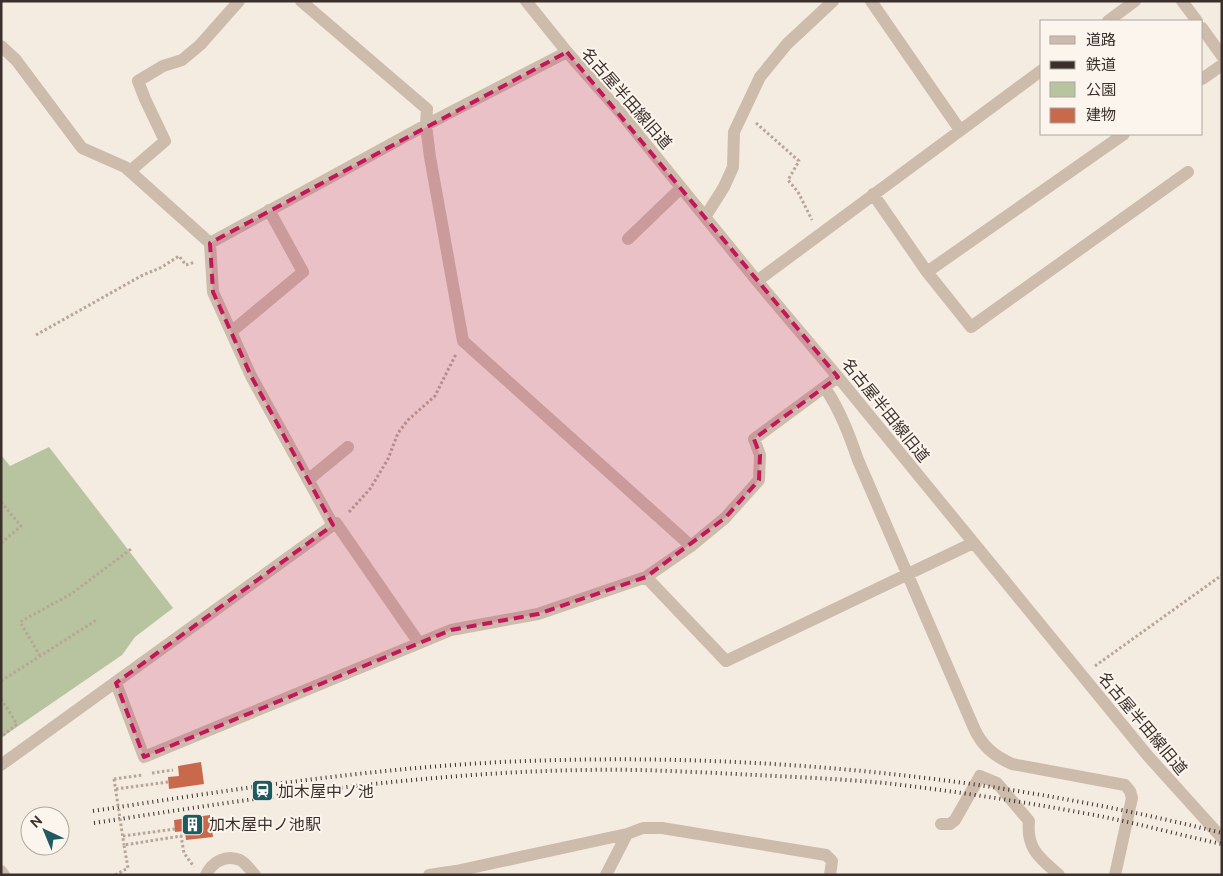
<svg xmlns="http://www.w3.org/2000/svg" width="1223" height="876" viewBox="0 0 1223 876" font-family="Ubuntu,'Noto Sans JP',sans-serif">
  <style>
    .green { fill: #b8c4a0 }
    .building { fill: #c8694b }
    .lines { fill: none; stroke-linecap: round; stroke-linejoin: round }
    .path { stroke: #b9a596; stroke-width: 3; stroke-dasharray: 2.5 2.5; stroke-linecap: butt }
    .minor { stroke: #cdbbac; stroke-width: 12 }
    .rail { stroke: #3b302b; stroke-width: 4; stroke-dasharray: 1 4; stroke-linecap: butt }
    .path-bridge { stroke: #b9a596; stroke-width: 3; stroke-dasharray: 2.5 2.5; stroke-linecap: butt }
    .marked { fill: #c2185b; fill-opacity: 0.2; stroke: #c2185b; stroke-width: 4; stroke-dasharray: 10 6; stroke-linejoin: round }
    .labels { text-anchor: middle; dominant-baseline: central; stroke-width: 4; stroke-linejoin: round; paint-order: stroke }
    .street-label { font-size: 16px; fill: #3b302b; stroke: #fbf5ee }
    .poi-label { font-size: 16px; fill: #3b302b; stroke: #fbf5ee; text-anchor: start }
  </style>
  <rect width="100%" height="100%" fill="#f4ebe1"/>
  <path class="green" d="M49,447L173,608L135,637L122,655L1,738V455L10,466Z"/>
  <path class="building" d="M201,762L204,784L169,789L168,777L179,776L178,766Z
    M210,815L213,837L186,840L185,831L175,832L174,820Z"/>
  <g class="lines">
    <path class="path" d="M756,123L799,161L788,180L798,192L812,220
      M36,335L141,276L162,267L179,256L186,265L195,262
      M1,502L21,526L1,543
      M349,512L370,489L388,459L398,433L408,420L435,396L456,354
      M40,656L20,622L71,594L131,549
      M1095,666L1222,575
      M1,681L98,619
      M1,699L17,724L1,737
      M152,773L173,770
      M114,779L143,775
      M116,789L168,782
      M123,836L175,829
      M115,875L128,868L124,845L181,836L184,853L194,867"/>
    <path class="minor" d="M301,1L427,109L426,125L430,157L463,341L691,546
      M526,1L567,52L619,111L757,281L838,377L1148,756L1222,838
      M871,1L960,130
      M1182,1L1197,21
      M1108,21L1135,1
      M1202,28L1222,56
      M1,46L16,60L82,148L125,167L210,243L213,292L251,376L333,525L1,765
      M1202,79L1222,65
      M130,171L165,141L145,99L138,81L163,66L182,60L200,45L239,1
      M873,194L927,272L971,327L1188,172
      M705,217L724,187L733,167L734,132L760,77L787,44L833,1
      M628,239L681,188
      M210,243L426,125L567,52
      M927,272L1124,134
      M757,281L1042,70
      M231,332L303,272L269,210
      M825,388C840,410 849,434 858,460L974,728C982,746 994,756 1012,764L1125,785L1130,791L1132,798L1115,875
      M308,480L348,447
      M336,523L419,643
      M646,577L726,661L973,543
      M116,683L144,757L451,630L538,614L646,577L691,546L725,518L759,480L760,455L754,439L838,377
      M941,824H950L955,820L980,776L997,783L1029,821C1026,849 1040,858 1059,875
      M627,834L643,828H662L826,855L832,861L830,875
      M1,871L4,875
      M206,875C212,862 226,854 240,860C246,863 250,870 255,875
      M429,875L456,871L627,834L606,875"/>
    <path class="rail" d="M93,811C229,790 364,769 502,762C744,751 987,774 1222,833
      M94,823C275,795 456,767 639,770C677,771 716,773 754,775C797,777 841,779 885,783C954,791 1025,802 1094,815C1137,823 1179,835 1222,844"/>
    <path class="path-bridge" d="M114,779L124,845"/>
  </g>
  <path class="marked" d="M567,52L838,377L754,439L760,455L759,480L725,518L646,577L538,614L451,630L144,757L116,683L333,525L251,376L213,292L210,243Z"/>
  <defs>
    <symbol id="station-square" viewBox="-11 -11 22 22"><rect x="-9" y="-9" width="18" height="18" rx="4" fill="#1f5a5e" stroke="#fbf5ee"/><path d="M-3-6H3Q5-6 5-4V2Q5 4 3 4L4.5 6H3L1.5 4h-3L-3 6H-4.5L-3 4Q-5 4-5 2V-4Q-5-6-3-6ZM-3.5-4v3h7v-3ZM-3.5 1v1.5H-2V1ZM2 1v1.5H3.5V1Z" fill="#fff"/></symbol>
    <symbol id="building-square" viewBox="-11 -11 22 22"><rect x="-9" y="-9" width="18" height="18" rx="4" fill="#1f5a5e" stroke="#fbf5ee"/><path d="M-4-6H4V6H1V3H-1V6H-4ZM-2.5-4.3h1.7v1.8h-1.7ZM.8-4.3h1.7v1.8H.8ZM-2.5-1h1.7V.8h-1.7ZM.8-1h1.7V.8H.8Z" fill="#fff"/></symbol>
  </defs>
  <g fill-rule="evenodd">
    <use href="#station-square" x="250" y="778" width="25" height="25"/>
    <use href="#building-square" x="180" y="812" width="25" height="25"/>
  </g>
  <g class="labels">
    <g class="street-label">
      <text transform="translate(627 98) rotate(49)">名古屋半田線旧道</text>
      <text transform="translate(886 410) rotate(51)">名古屋半田線旧道</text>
      <text transform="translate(1143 723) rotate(50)">名古屋半田線旧道</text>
    </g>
    <g class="poi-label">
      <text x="278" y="791">加木屋中ノ池</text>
      <text x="209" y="824">加木屋中ノ池駅</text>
    </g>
  </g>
  <rect width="1223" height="876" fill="none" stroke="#3b302b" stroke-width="5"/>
  <rect x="1040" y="20" width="162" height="115" fill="#fbf5ee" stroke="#aea6a0"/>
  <rect x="1050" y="36" width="25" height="8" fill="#cdbbac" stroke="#aea6a0"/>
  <text x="1086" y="45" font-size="15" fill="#3b302b">道路</text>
  <rect x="1050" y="61" width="25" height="8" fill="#3b302b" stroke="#aea6a0"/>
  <text x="1086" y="70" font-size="15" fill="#3b302b">鉄道</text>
  <rect x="1050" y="82" width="25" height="15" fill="#b8c4a0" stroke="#aea6a0"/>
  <text x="1086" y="95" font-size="15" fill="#3b302b">公園</text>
  <rect x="1050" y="108" width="25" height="15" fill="#c8694b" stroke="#aea6a0"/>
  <text x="1086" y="120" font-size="15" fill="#3b302b">建物</text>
  <g transform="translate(45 831) rotate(316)"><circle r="24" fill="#fbf5ee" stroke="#aea6a0"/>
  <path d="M0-4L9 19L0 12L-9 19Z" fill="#1f5a5e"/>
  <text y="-8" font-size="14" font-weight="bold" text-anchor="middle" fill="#3b302b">N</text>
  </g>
</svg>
